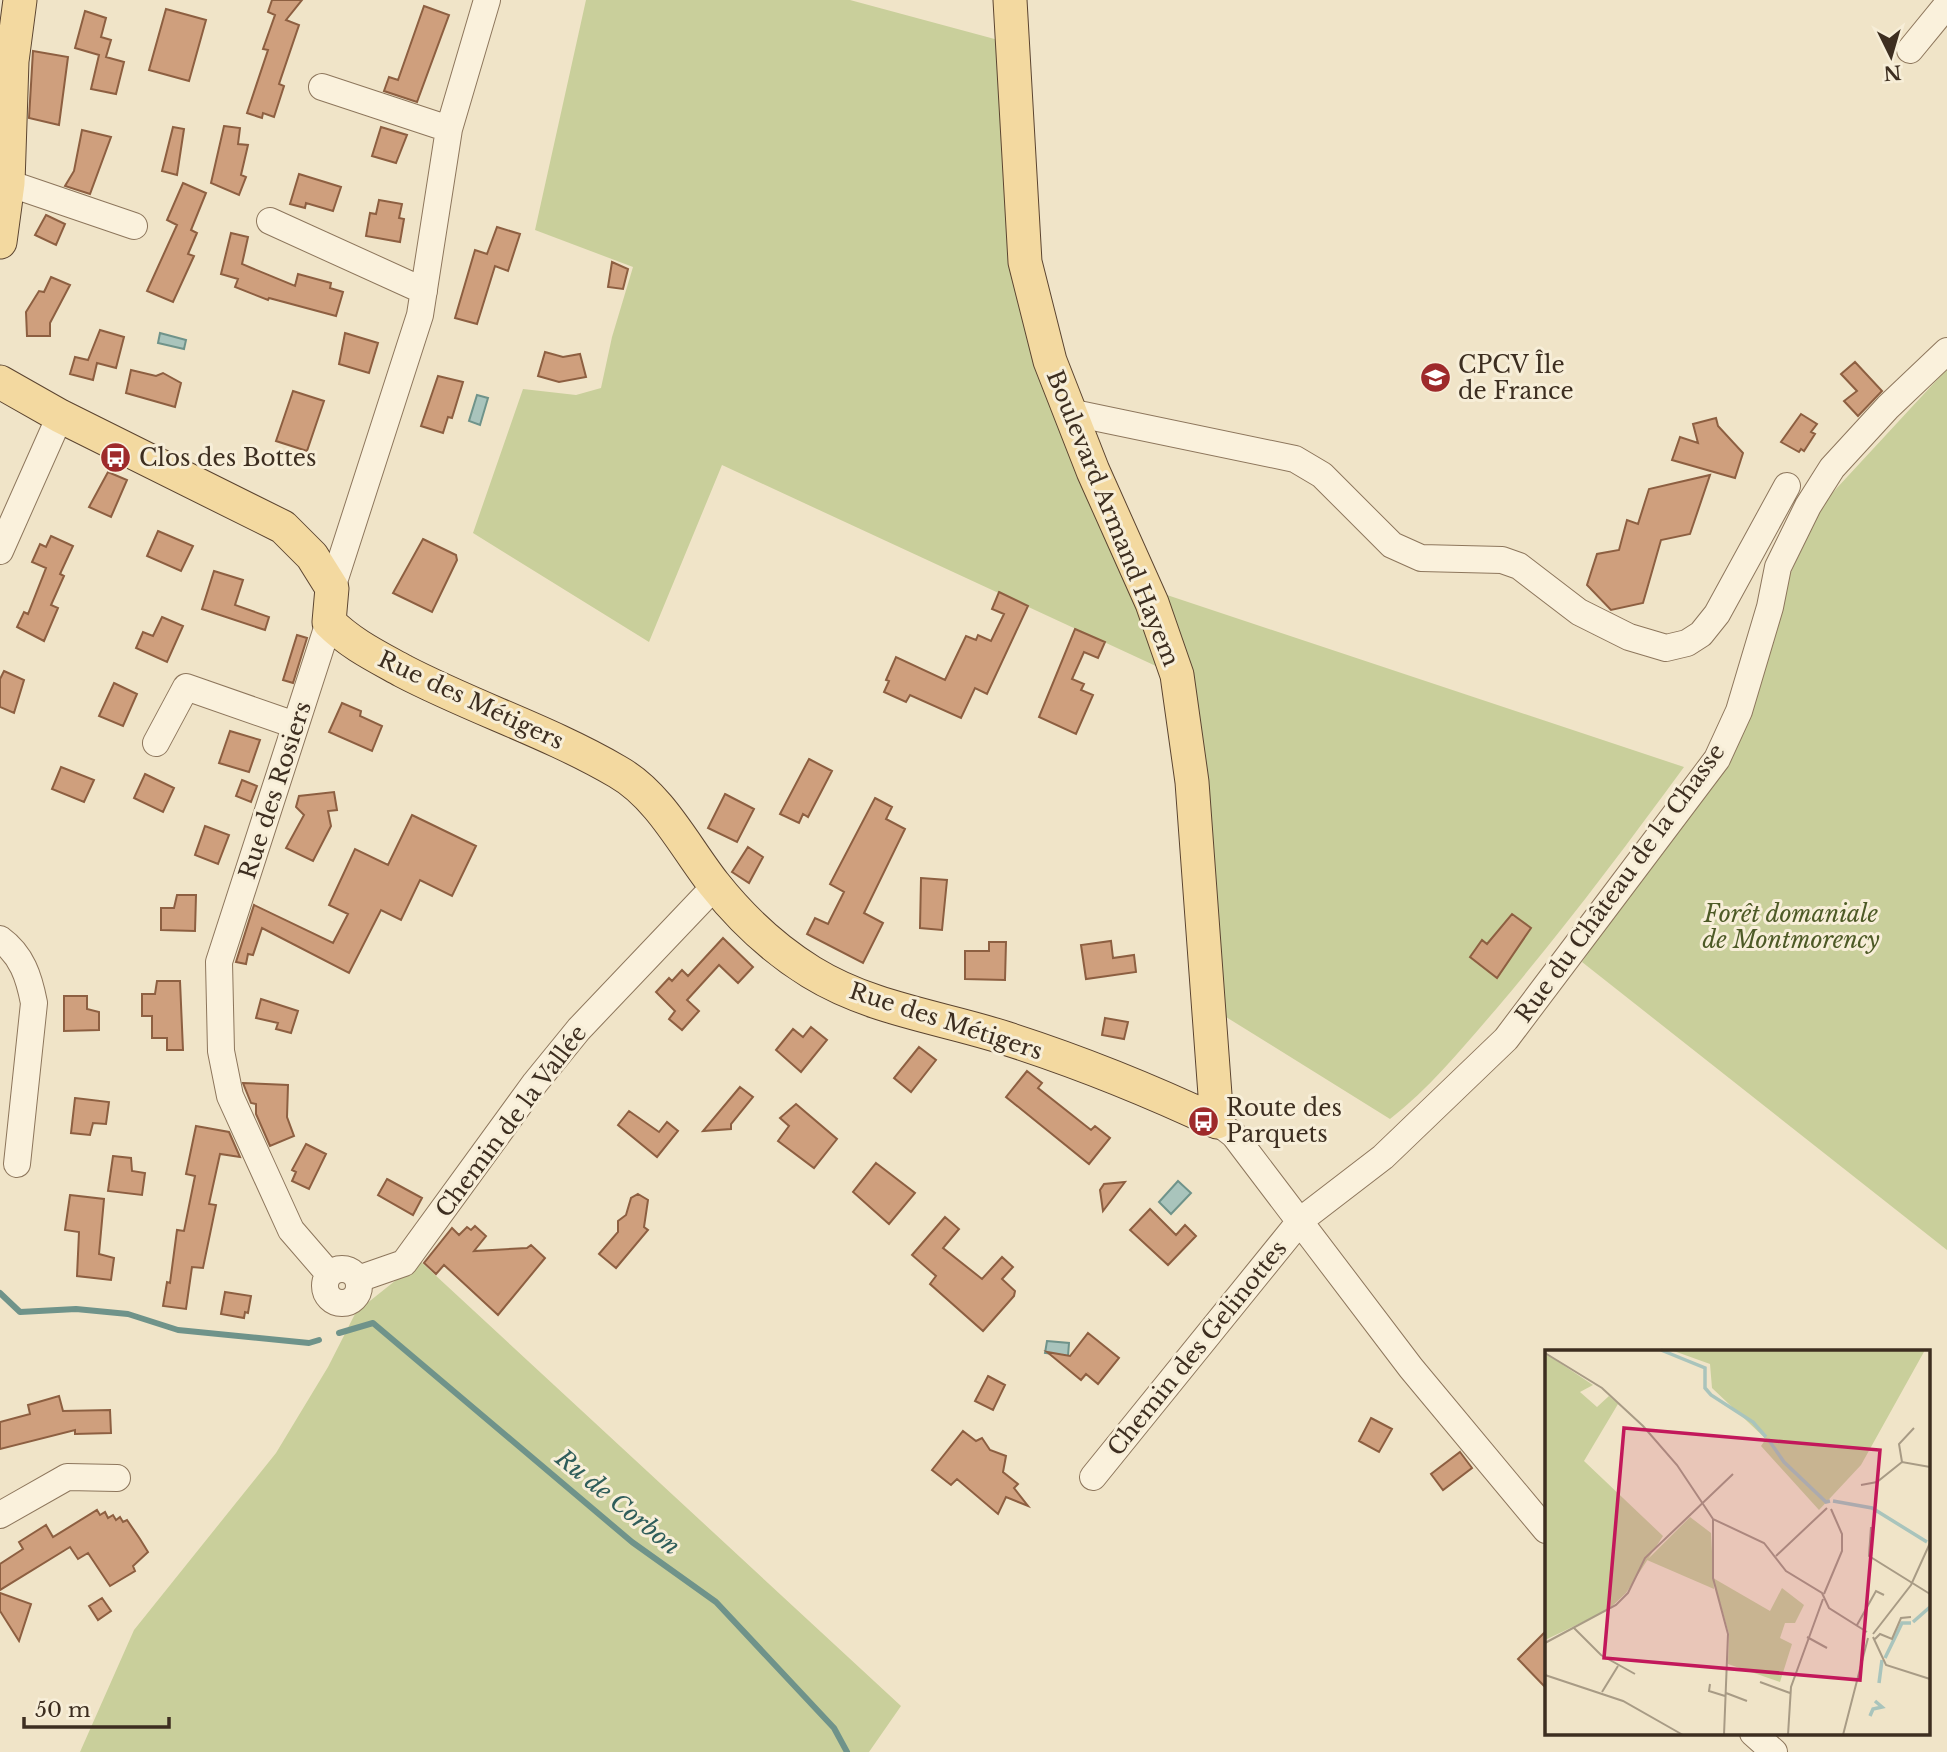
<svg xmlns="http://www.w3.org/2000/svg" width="1947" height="1752" viewBox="0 0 1947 1752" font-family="'Libre Baskerville',serif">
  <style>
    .green { fill: #c9cf9b }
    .water { fill: #a9c4bc; stroke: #6f938a; stroke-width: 2 }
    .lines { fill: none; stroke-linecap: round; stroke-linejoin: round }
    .stream { stroke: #6f938a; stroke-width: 6 }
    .building { fill: #cf9f7d; stroke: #8d5f41; stroke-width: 2 }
    .minor-casing { stroke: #8d765c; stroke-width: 28 }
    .major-casing { stroke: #5b4430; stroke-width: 35 }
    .minor { stroke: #faf1dc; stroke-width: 26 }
    .major { stroke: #f3d9a0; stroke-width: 33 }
    .labels { text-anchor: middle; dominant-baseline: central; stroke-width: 6; stroke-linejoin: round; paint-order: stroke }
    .poi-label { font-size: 23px; fill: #3d2e20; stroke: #f7eed8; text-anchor: start }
    .street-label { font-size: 23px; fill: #3d2e20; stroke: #f7eed8 }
    .park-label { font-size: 23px; font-style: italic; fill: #4d5a26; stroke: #f7eed8 }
    .water-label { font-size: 24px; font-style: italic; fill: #2f5d5a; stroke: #f7eed8 }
    .inset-river { fill: none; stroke: #a9c4bc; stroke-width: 3.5 }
    .inset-road { fill: none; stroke: #a89b85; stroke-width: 2 }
    .view { fill: #c2185b; fill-opacity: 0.15; stroke: #c2185b; stroke-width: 3.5 }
    .inset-edge { fill: none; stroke: #3d2e20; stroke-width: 3.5 }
  </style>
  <rect width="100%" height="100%" fill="#f0e4c8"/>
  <path class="green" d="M586,0H850L1002,41L1019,266L1171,673L722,465L649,642L473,533L523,389L576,395L601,388L612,337L633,267L535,230Z
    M1947,369V1250L1582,962L1684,804L1823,503Z
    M1158,592L1684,767C1624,849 1563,930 1497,1008C1463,1047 1431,1087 1390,1119L1218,1012Z
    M420,1261L901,1706L869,1752H80L134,1630L276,1453L328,1367L356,1312Z"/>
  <path class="water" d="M160,333L186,340L184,349L158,343Z
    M477,395L488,398L480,425L469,421Z
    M1178,1181L1191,1193L1171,1214L1159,1202Z
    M1047,1341L1069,1343L1068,1356L1045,1353Z"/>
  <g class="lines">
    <path class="stream" d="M0,1293L20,1312L76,1309L128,1314L178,1330L309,1343L319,1340
      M339,1333L373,1323L632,1542L716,1602L834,1728L847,1752"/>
  </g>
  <path class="building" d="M272,0H302L286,20L299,25L279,84L284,86L274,117L263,113L262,118L247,113L268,50L263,49L275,15L268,12Z
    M424,6L449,15L417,102L384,91L389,77L398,80Z
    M166,9L206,20L189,81L149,70Z
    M85,11L106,18L101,37L111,40L106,57L124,62L116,94L91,89L99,55L75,48Z
    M33,51L68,57L59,125L29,118Z
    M224,126L240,128L238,144L248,145L241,175L246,177L239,195L211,183Z
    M173,127L184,129L177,175L162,171Z
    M381,127L407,135L396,163L372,156Z
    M82,130L111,137L90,194L65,186L74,171Z
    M299,174L341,187L333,211L306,203L305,208L290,204Z
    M183,183L206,193L191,230L197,233L188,254L194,256L173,302L147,291L177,225L167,220Z
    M379,200L402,204L399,218L404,219L400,242L366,236L370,213L376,214Z
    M46,215L65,224L56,245L35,235Z
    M497,227L520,234L508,271L495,266L477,324L455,318L475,250L487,254Z
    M231,233L248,237L242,264L295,286L298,274L331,283L330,288L343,292L336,316L269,298L268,300L235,287L238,279L221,274Z
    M612,262L628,269L623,289L608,287Z
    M51,277L70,285L50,323V336H27L26,312L39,291L44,292Z
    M100,330L124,337L116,368L97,363L93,380L70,374L75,357L88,360Z
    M345,333L378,343L369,373L339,364Z
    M545,352L563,357L580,354L586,377L559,382L538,376Z
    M1855,362L1882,391L1858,416L1844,401L1857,391L1841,374Z
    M131,370L156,376L163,373L181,383L175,407L126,393Z
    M438,376L463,382L452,418L448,417L443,433L421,426Z
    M293,391L324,401L307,451L276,441Z
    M1801,414L1817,424L1811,432L1815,434L1804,451L1801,449L1799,452L1781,442Z
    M1716,418L1718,426L1743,453L1735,478L1672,460L1680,437L1698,443L1693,424Z
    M108,472L127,480L111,517L89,507Z
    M1710,475L1690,534L1661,540L1643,603L1611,610L1587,585L1597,554L1619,550L1627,520L1638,524L1649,489Z
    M158,531L193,546L181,571L147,556Z
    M51,536L73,546L60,574L64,576L51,605L58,608L44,641L17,627L24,612L28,614L46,568L32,562L40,544L46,547Z
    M423,539L456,555L457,560L432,612L393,593Z
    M214,571L243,580L235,605L269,617L265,630L202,609Z
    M999,592L1028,606L987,694L975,688L961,718L910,695L906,702L884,692L889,681L886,680L896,657L945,680L966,636L976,640L978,635L991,641L1004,614L992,609Z
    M162,617L183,626L167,662L136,648L143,632L153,636Z
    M1075,629L1105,642L1098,658L1084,652L1072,679L1084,684L1081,690L1093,695L1076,734L1039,717Z
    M297,635L307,638L293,683L283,680Z
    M4,671L24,680L14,713L0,707V679Z
    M114,683L137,694L123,726L99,716Z
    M342,703L361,711L360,716L382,726L372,751L329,732Z
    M230,731L260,740L249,772L219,763Z
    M809,759L832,771L808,817L803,814L799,823L780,814Z
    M61,767L94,780L84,802L52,789Z
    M145,774L174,788L163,812L134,798Z
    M242,780L257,786L251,802L236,796Z
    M334,792L337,810L328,811L331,826L313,861L286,848L304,815L296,807L299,796Z
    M725,794L754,809L737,842L708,828Z
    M875,798L892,807L886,819L905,829L864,913L883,923L863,963L807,934L815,918L828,924L844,892L830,884Z
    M412,815L476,846L452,896L420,880L401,920L381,910L349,973L262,928L253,955L248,954L246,964L236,962L254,905L333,943L348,914L329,905L355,849L388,865Z
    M205,826L229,835L218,864L195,855Z
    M748,847L763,857L749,883L732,872Z
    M921,878L947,880L942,930L920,928Z
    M177,895H196L195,931L161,930V908H174Z
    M1512,914L1531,928L1497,978L1470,957L1482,940L1487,944Z
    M723,938L753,967L738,983L719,965L687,1000L699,1011L682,1030L669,1019L675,1011L656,992L669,978L672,981L682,970L688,976Z
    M1111,941L1113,958L1134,955L1136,972L1086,979L1081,945Z
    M989,942H1006L1005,980L965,979V951H989Z
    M157,981H180L183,1050H167V1038H152V1016H142V994H155Z
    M64,996H87V1009L99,1012V1030L64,1031Z
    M261,999L298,1011L291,1033L276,1029L278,1023L256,1018Z
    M1105,1018L1128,1022L1124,1039L1102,1035Z
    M811,1027L827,1040L801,1072L776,1050L793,1029L803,1037Z
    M919,1047L936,1060L911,1092L894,1078Z
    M1027,1071L1042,1083L1038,1088L1091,1130L1095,1126L1110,1138L1089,1164L1006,1097Z
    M243,1083L288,1085L287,1117L294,1136L270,1146L256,1114V1104L251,1103Z
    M740,1087L753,1097L731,1124V1129L703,1131Z
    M75,1098L109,1102L106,1124L93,1123L90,1135L71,1133Z
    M796,1104L837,1139L814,1168L778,1141L789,1126L780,1118Z
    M629,1111L659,1132L667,1122L678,1131L657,1157L618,1125Z
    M196,1126L229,1132L240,1157L220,1154L209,1204L216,1205L203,1268L192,1267L186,1309L163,1306L167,1282L170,1283L177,1230L184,1231L195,1176L186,1174Z
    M306,1144L326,1154L309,1189L292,1181L296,1172L292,1170Z
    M113,1156L131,1158L132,1171L145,1173L142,1195L108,1191Z
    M876,1163L915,1193L889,1224L853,1192Z
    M387,1179L422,1198L413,1215L378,1195Z
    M1125,1182L1103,1211L1100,1190L1104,1184Z
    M638,1194L648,1200L644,1227L648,1230L616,1268L599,1254L618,1232V1221L626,1215L631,1198Z
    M70,1195L104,1199L99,1254L114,1258L111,1280L77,1276L79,1232L65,1230Z
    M1150,1209L1176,1235L1185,1225L1196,1236L1168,1265L1130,1230Z
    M945,1217L959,1229L943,1248L982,1279L1002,1257L1013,1267L1002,1279L1015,1291L1014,1296L983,1331L930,1284L936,1276L912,1255Z
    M475,1226L486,1236L474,1251L527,1248L531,1245L545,1258L498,1315L444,1265L436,1274L424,1263L452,1228L459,1235L467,1227L471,1230Z
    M225,1292L251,1296L248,1313L245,1312L244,1318L221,1314Z
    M1088,1333L1119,1358L1098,1384L1086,1374L1081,1380L1047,1352L1070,1356Z
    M988,1376L1005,1385L993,1410L975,1401Z
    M59,1396L63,1411L110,1410L111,1433L75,1434V1430L0,1449V1422L30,1414L28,1405Z
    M1371,1418L1392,1429L1379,1452L1359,1441Z
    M963,1431L976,1441L982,1438L990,1450L1006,1456L1003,1472L1018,1484L1014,1488L1028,1506L1006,1497L998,1514L957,1479L951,1485L932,1470Z
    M1460,1452L1472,1468L1443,1490L1431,1474Z
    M97,1510L100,1515L105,1512L108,1518L113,1515L116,1520L120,1517L123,1522L127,1520L140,1539L148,1552L133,1566L135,1571L110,1586L88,1553L78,1559L70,1547L0,1590V1564L23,1549L19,1542L46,1525L53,1537Z
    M0,1593L31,1604L19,1641L0,1611Z
    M102,1598L111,1611L98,1620L89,1606Z
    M1546,1631V1688L1518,1659Z"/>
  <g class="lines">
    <defs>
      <path id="minor" d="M1910,50L1946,6
        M322,87L449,129
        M8,183L134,226
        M270,221L424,291
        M1069,412L1295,459L1322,475L1392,545L1421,558L1502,560L1519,566L1579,612L1629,637L1666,648L1687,643L1701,634L1717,614L1787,486
        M0,551L60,416
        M332,588L420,315L449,129L487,0
        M329,622L219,962L221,1051L230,1096L291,1230L329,1274
        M156,743L186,687L295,725
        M0,939C22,955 29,977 34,1003L17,1164
        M1217,1122L1234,1135L1411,1368L1546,1530
        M325 1286a17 17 0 1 1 34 0a17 17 0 1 1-34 0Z
        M358,1279L404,1263L535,1083L579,1029L715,886
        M1093,1477L1301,1220L1383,1157L1506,1039L1601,913L1717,759L1739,711L1770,607L1778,567L1808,506L1832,468L1888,407L1947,351
        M0,1515L67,1477L117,1478
        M1753,1733L1774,1752"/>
      <path id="major" d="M0,242L8,183L12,61L20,0
        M0,382L60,416L283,527L312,556L332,588L329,622C351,644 376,656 403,671C474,708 550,732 618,772C660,796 685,847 714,884C741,918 774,949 811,972C871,1009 940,1017 1005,1038C1077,1061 1149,1090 1217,1122L1192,782L1177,675L1152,603L1093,471L1050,361L1025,262L1010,0"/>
    </defs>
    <use href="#minor" class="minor-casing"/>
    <use href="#major" class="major-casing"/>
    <use href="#minor" class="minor"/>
    <use href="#major" class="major"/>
  </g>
  <defs>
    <symbol id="school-disc" viewBox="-11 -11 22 22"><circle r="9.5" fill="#9e2a2b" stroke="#f7eed8"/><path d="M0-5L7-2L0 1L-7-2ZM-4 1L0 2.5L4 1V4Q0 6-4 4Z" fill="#fff"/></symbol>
    <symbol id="bus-disc" viewBox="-11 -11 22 22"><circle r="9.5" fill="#9e2a2b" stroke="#f7eed8"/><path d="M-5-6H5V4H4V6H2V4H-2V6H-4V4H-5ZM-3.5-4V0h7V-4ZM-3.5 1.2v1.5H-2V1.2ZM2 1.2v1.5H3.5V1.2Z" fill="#fff"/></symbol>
  </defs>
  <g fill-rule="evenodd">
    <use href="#school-disc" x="1418" y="360" width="35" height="35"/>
    <use href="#bus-disc" x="98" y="440" width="35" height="35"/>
    <use href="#bus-disc" x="1186" y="1104" width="35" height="35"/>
  </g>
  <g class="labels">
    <g class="poi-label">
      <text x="1458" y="365">CPCV Île<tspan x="1458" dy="26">de France</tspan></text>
      <text x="139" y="458">Clos des Bottes</text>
      <text x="1226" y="1108">Route des<tspan x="1226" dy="26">Parquets</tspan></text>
    </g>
    <g class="street-label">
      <text transform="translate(1113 518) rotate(68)">Boulevard Armand Hayem</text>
      <text transform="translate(471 700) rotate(25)">Rue des Métigers</text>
      <text transform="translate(275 790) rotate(-72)">Rue des Rosiers</text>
      <text transform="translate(1620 883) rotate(-54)">Rue du Château de la Chasse</text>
      <text transform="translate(946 1021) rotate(18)">Rue des Métigers</text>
      <text transform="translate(511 1121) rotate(-53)">Chemin de la Vallée</text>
      <text transform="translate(1197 1348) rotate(-51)">Chemin des Gelinottes</text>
    </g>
    <g class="park-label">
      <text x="1791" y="914">Forêt domaniale<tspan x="1791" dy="26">de Montmorency</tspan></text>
    </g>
    <g class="water-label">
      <text transform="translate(618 1502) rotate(39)">Ru de Corbon</text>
    </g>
  </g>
  <g transform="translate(1545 1350)">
    <rect width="385" height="385" fill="#f0e4c8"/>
    <path d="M126,0H380L316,115L274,160L216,96L221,89L167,38L165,14ZM0,3L48,35L35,42L52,57L64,46L73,54L39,111L118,186L81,243L63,260L0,290ZM145,167L166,183L169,239L102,210ZM168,228L225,261L237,238L259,255L250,273H240L235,288L247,294L235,332L183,314L184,284Z" fill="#c9cf9b"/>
    <path class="inset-river" d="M116,0L160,18V38L166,45L208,72L221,87M223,89L239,112L281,152L285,151M288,151L327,158L382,192M368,272L385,257M340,308L357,273H366M334,333L337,310M325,366L328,359L337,357L330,351"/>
    <path class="inset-road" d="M0,3L57,38L98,76L132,115L168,169M357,112L354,94L369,78M316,135L332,132L357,112L385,117M326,177L324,206L385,244M231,206L282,158M279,244L297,201V184L286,159M312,275L331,241L339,245M28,277L56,305L90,324M328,284L366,235L385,193M262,287L282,298M328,287L341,315L385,329M330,289L335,284L347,289L356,268L366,267M0,293L71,255L83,243L100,208L188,124M0,325L78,351L138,385M215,332L245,343M165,334L164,341L180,346M57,342L73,316M181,343L202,351M179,385L183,284L168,228V169L219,193L241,221L277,243L284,258L322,282M243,385L246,337L278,249M298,385L323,288"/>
    <path class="view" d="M79,78L335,100L315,330L59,308Z"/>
    <rect width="385" height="385" class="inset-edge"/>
  </g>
  <g transform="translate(1891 56) rotate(175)" stroke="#f7eed8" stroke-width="5" paint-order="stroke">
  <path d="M0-5L12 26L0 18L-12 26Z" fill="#3d2e20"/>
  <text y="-10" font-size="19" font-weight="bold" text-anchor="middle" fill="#3d2e20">N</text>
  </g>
  <path d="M24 1717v10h145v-10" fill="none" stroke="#3d2e20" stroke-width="3.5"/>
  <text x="35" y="1717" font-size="21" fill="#3d2e20" stroke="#f7eed8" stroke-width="5" paint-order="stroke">50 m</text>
</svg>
